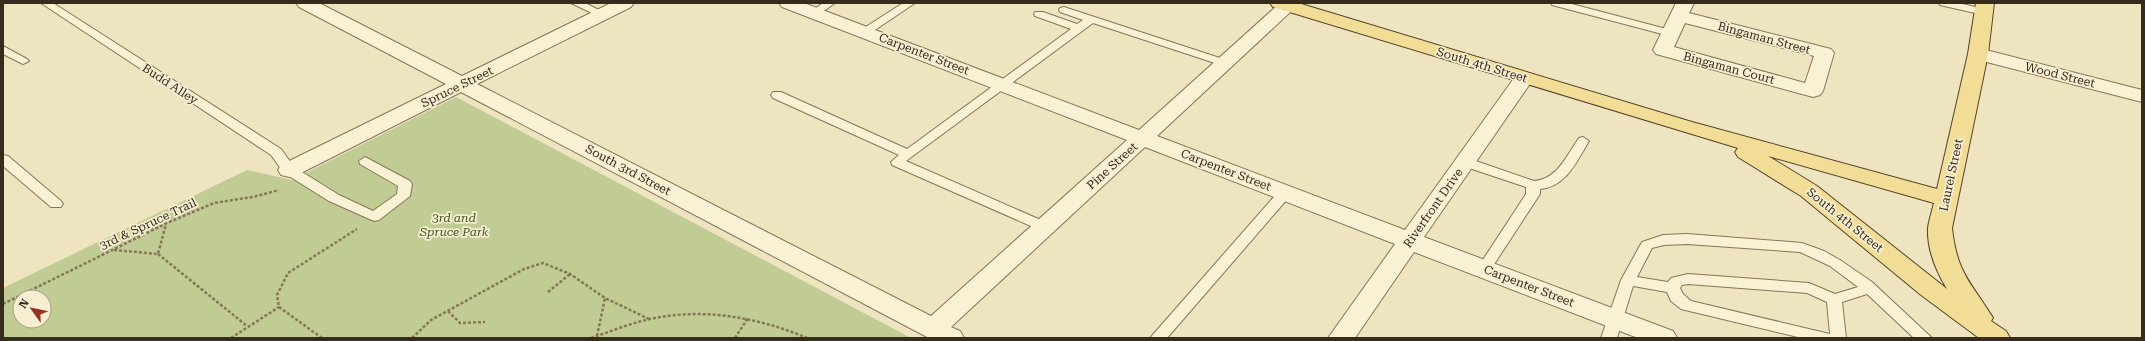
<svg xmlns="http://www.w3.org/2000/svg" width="2145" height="341" viewBox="0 0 2145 341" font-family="'Roboto Serif',serif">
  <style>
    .green { fill: #c1cc94; fill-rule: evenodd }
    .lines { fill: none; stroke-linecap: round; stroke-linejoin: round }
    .service-casing { stroke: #877558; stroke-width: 2 }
    .minor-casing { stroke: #877558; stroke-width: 2 }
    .primary-casing { stroke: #55432c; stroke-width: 2 }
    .path { stroke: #877558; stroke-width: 2.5; stroke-dasharray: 3 2; stroke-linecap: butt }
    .service { fill: #f9f1d3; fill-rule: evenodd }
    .minor { fill: #f9f1d3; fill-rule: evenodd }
    .primary { fill: #f2dd97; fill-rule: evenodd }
    .labels { text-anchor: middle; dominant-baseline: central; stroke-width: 3.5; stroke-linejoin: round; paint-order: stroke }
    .street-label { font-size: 12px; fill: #372b1d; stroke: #f6eed0 }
    .park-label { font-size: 12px; font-style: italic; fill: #435323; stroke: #f6eed0 }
  </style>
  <rect width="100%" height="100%" fill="#eee4c0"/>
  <path class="green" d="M456,97L911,338H3V288L247,170L292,180ZM20,297H44V321H20Z"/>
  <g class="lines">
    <defs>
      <path id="service" d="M41,3H53L281,149L294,167L339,195L373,211L397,194L398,186L360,164L359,161L365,157L410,181L412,184L410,196L379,220L374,221L329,201L284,173L271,155Z
        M571,3H585L607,14L602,17L598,16Z
        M823,3H835L818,15H810L809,13Z
        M903,3H915L869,34H861L860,32L861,30Z
        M1551,3H1568L1674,31L1675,33L1670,36L1552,5Z
        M1939,3H1958L1988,10L1989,12L1984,15L1940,5Z
        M1064,7L1229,61L1231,63L1225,66L1221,65L1093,23L906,161L1050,224L1052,227L1050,230H1040L892,165L891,162L899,155L773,98L771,95L773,92H781L907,149L1071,29L1035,16L1034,14L1035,12H1043L1077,24L1083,20L1060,12L1059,10L1060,8Z
        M3,46L27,59L29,61L23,64L3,54Z
        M1583,137L1589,141C1577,161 1566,187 1540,189V194L1489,272H1479L1477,269L1526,194V187L1460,165L1459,162L1460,159H1470L1534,181C1558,179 1566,156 1579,138Z
        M3,155L8,156L61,201L63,204L61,207H51L3,166Z
        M1285,189L1292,193L1290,196L1167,338H1150L1280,190Z
        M1687,234L1802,243L1824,251L1840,260L1872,282L1932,338H1914L1867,294L1842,302L1846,338H1802L1681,309L1671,301L1667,292L1633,286L1617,338H1601L1621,280L1642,242L1663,235ZM1687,244L1800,252L1830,266L1858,287L1835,294L1809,283L1688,274L1671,278L1668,282L1637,277L1652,248L1664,245ZM1688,284L1807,293L1827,302L1830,334L1691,301L1683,294L1680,288L1682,285Z"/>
      <path id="minor" d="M296,3H319L462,76L611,3H634L631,7L477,84L931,316L1127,140L782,7L779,3H804L1139,130L1280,3H1300L1157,136L1405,230L1517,74L1524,72L1531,74L1534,78L1424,237L1673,331L1677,338H1638L1414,252L1355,338H1328L1395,244L1145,147L951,327L960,331L964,338H929L461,92L297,175L289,177L281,175L278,170L281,165L446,84L299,7Z
        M1676,3H1694L1689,13L1831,49L1834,53L1823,91L1820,95L1813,97L1656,54L1653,50ZM1685,23L1814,56L1805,83L1674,47Z
        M1978,48L2142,90V102L1971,58L1968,54L1971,50Z"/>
      <path id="primary" d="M1270,3H1298L1692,122L1937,189L1968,54L1976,3H1994L1988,54L1952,228C1957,274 1971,282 1993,318L1991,321L2006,331L2010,338H1979L1921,295L1801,196L1738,157L1735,152L1738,148L1273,7ZM1768,156L1934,203C1932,211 1929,220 1928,228C1927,249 1936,271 1947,289L1817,186Z"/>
    </defs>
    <use href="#service" class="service-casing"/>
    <use href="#minor" class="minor-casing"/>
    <use href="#primary" class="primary-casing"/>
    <path class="path" d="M114,250L158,254L166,224
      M158,254L247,326
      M548,292L570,274
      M3,304L167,223L214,203L253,197L279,190
      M448,311L460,323L485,322
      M597,336L605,298L651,320
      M231,338L279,307
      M322,338L279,307L277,295L288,273L357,229
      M412,338L431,320L524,269L543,263L570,274L605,298
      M591,338C612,331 633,322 655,318C706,308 760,318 807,338
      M735,338L748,318"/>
    <use href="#service" class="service"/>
    <use href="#minor" class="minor"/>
    <use href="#primary" class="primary"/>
  </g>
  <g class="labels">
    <g class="street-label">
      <text transform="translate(1764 38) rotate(15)">Bingaman Street</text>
      <text transform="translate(924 54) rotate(21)">Carpenter Street</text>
      <text transform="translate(1482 65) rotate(17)">South 4th Street</text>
      <text transform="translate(1729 68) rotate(15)">Bingaman Court</text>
      <text transform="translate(2060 75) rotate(14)">Wood Street</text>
      <text transform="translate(170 84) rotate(33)">Budd Alley</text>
      <text transform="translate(457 87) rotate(-26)">Spruce Street</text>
      <text transform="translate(1112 166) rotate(-42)">Pine Street</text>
      <text transform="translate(628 170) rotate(28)">South 3rd Street</text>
      <text transform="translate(1226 170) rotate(21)">Carpenter Street</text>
      <text transform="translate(1951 175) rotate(-78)">Laurel Street</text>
      <text transform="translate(1433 208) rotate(-55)">Riverfront Drive</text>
      <text transform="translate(1845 220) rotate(39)">South 4th Street</text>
      <text transform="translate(148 224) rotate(-25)">3rd &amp; Spruce Trail</text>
      <text transform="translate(1529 286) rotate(21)">Carpenter Street</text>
    </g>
    <g class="park-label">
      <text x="454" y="218">3rd and<tspan x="454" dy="14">Spruce Park</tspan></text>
    </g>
  </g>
  <rect width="2145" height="341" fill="none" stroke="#372b1d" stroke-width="8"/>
  <g transform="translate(32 309) rotate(303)"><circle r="19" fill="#f6eed0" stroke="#aaa088"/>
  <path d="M0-3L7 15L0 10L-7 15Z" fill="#973027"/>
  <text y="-6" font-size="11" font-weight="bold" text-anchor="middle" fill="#372b1d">N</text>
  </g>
</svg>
